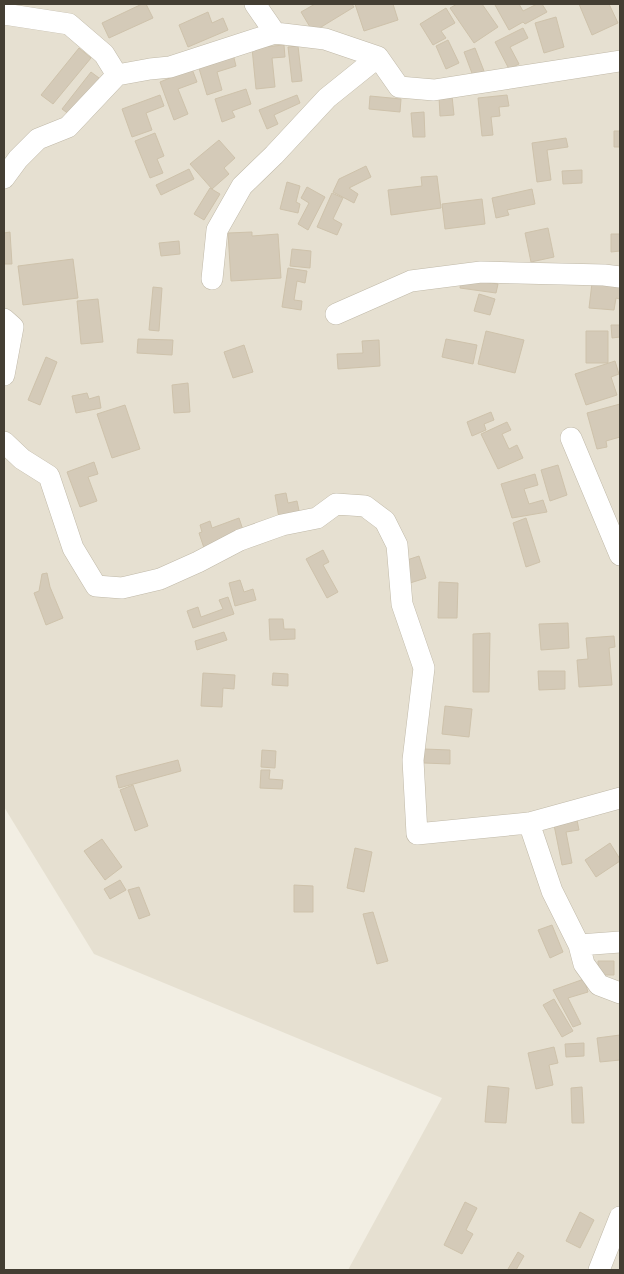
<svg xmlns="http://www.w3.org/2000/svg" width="624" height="1274" viewBox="0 0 624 1274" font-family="'IBM Plex Sans',sans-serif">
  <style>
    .residential { fill: #e6e0d1 }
    .building { fill: #d4cab8; stroke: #cec2ab }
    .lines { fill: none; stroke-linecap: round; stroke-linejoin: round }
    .street-casing { stroke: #c0b9a8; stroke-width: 22 }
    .street { stroke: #fff; stroke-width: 21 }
  </style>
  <rect width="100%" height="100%" fill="#f2eee3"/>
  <path class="residential" d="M4,4H620V1270H348L442,1098L94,954L4,807Z"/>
  <path class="building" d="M142,4H146L153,18L109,38L102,23Z
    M315,4H352L354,7L313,32L301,12Z
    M355,4H393L398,20L364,31Z
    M457,4H482L498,27L474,43L450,8Z
    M497,4H519L523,11L537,4H542L547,12L525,24L523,22L509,30L495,5Z
    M579,4H609L618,23L592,35Z
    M446,8L455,23L441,31L446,38L433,45L420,24Z
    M208,12L212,23L223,18L228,30L188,47L179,25Z
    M556,17L564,47L544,53L535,23Z
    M523,28L528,38L510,47L519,64L509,69L495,42Z
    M448,40L459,63L446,69L436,46Z
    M284,45L285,57L272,58L275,87L256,89L252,48Z
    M298,46L302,81L292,82L288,47Z
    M79,48L91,58L53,104L41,95Z
    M475,48L484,71L473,76L464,52Z
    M233,54L236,66L217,72L222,90L207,95L198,65Z
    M192,69L197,82L178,89L188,114L174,120L160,82Z
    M91,72L103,81L74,118L62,109Z
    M246,89L251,104L232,111L235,117L222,122L215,99Z
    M160,95L164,106L146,113L152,130L132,137L122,109Z
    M297,95L300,103L274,115L278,124L267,129L259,110Z
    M507,95L509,106L499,107L500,116L491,117L493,135L482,136L478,98Z
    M370,96L401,99L400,112L369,109Z
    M452,96L454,115L440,116L439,97Z
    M424,112L425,137H413L411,113Z
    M614,131H620V147H614Z
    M155,133L164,156L157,159L163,173L150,178L135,141Z
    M566,138L568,147L547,150L551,180L537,182L532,143Z
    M219,140L235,158L224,168L229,174L212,189L190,164Z
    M366,166L371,177L349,188L358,194L354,203L333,192L339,179Z
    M189,169L194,179L161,195L156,185Z
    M582,170V183L563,184L562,171Z
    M437,176L441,208L391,215L388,190L422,186L421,177Z
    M287,182L300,186L296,202L300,204L298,213L280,209Z
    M307,187L325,197L308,230L298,224L309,203L301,198Z
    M210,188L220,194L204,220L194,214Z
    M532,189L535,204L507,210L509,215L496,218L492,198Z
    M332,193L343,198L333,219L342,224L337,235L317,227Z
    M482,199L485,224L445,229L442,204Z
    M548,228L554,257L531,262L525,233Z
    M10,232L12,264H4V233Z
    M252,232V236L278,234L281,278L231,281L228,233Z
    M611,234H620V251L611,252Z
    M179,241L180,254L161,256L159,243Z
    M292,249L311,251L310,268L290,266Z
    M73,259L78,298L23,305L18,266Z
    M288,268L307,271L305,283L297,281L294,300L302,301L301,310L282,307Z
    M461,279L498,284L496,293L460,288Z
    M592,283L620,287V299L616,298L614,310L589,308Z
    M153,287L162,288L159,331L149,330Z
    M479,294L495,299L490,315L474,311Z
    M98,299L103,342L81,344L77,301Z
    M611,325H620V337L612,338Z
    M486,331L524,340L515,373L478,364Z
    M586,331H608V363H586Z
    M138,339L173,340L172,355L137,353Z
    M446,339L477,345L473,364L442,357Z
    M379,340L380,366L338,369L337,354L363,353L362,341Z
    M244,345L253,372L233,378L224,352Z
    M46,357L57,362L40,405L28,400Z
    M615,361L619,374L611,377L617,395L586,405L575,374Z
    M188,383L190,412L174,413L172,385Z
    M87,393L89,399L99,396L101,408L76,413L72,396Z
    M620,404V437L606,441L607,447L597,449L587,413Z
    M125,405L140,449L112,458L97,414Z
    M491,412L494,420L484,424L486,430L472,436L467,422Z
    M507,422L511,430L502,434L509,449L517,445L523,458L498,469L481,434Z
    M94,462L98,474L88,477L97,501L80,507L67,472Z
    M558,465L567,495L550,501L541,470Z
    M535,474L538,485L524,489L529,504L543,500L547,512L512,518L501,484Z
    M286,493L288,503L297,501L301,520L280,524L275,495Z
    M239,518L244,533L204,548L199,533L202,532L200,525L210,521L212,528Z
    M526,518L540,562L526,567L513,523Z
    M323,550L329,562L323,565L338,592L327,598L306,559Z
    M419,556L426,578L410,583L404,561Z
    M47,573L50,587L63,618L46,625L34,593L39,591L42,574Z
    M240,580L244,592L253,589L256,600L235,606L229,583Z
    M439,582L458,583L457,618H438Z
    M228,597L234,614L193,628L187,611L198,607L201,617L223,609L219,600Z
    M269,619H283L284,629H295V639L270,640Z
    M568,623L569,648L541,650L539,624Z
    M224,632L227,640L197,650L195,641Z
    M490,633L489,692H473V634Z
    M614,636L615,647L609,648L612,685L579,687L577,660L588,659L586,638Z
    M538,671H565V689L539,690Z
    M203,673L235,675L234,689L223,688L222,707L201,706Z
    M273,673L288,674V686L272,685Z
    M445,706L472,709L469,737L442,734Z
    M424,749L450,750V764L424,763Z
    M262,750L276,751L275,768L261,767Z
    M178,760L181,771L119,788L116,776Z
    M261,770H270L269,779L283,780L282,789L260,788Z
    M133,785L148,826L135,831L120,790Z
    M577,820L579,830L566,832L572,863L562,865L554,825Z
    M102,839L122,867L105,880L84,851Z
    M610,843L620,859V861L596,877L585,860Z
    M355,848L372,852L364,892L347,888Z
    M120,880L126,890L110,899L104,889Z
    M294,885L313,886V912H294Z
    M139,887L150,915L139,919L128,890Z
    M373,912L388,961L377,964L363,914Z
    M552,925L563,952L550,958L538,930Z
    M598,961H614V975H598Z
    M584,979L588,992L568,998L581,1024L573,1027L553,990Z
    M554,999L573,1031L562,1037L543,1005Z
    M620,1035V1060L600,1062L597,1038Z
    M584,1043V1056L566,1057L565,1044Z
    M554,1047L558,1063L549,1065L553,1085L536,1089L528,1053Z
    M488,1086L509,1088L506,1123L485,1122Z
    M582,1087L584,1123H572L571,1088Z
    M465,1202L477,1208L466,1230L473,1234L462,1254L444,1245Z
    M580,1212L594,1220L580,1248L566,1241Z
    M518,1252L524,1256L516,1270H510L508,1269Z"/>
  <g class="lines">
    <defs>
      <path id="street" d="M255,4L275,33
        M4,14L69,24L104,54L117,75L150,69L170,67L275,33L325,39L378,57L399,87L434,90L620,61
        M4,178L18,159L38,139L68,127L117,75
        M212,279L217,230L242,186L274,155L327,98L378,57
        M336,314L411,281L481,272L604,275L620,277
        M4,319L13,327L4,375
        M571,438L620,555
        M4,442L22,459L49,476L73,548L96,586L122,588L160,579L198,562L240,540L282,525L317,518L336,504L365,506L385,521L397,545L402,604L424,668L413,760L417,834L529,823L620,798
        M529,823L552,891L579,945L584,964L599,985L620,993
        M579,945L620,942
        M599,1270L620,1217"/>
    </defs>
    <use href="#street" class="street-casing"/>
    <use href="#street" class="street"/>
  </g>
  <rect width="624" height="1274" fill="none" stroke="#443e33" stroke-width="10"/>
</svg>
